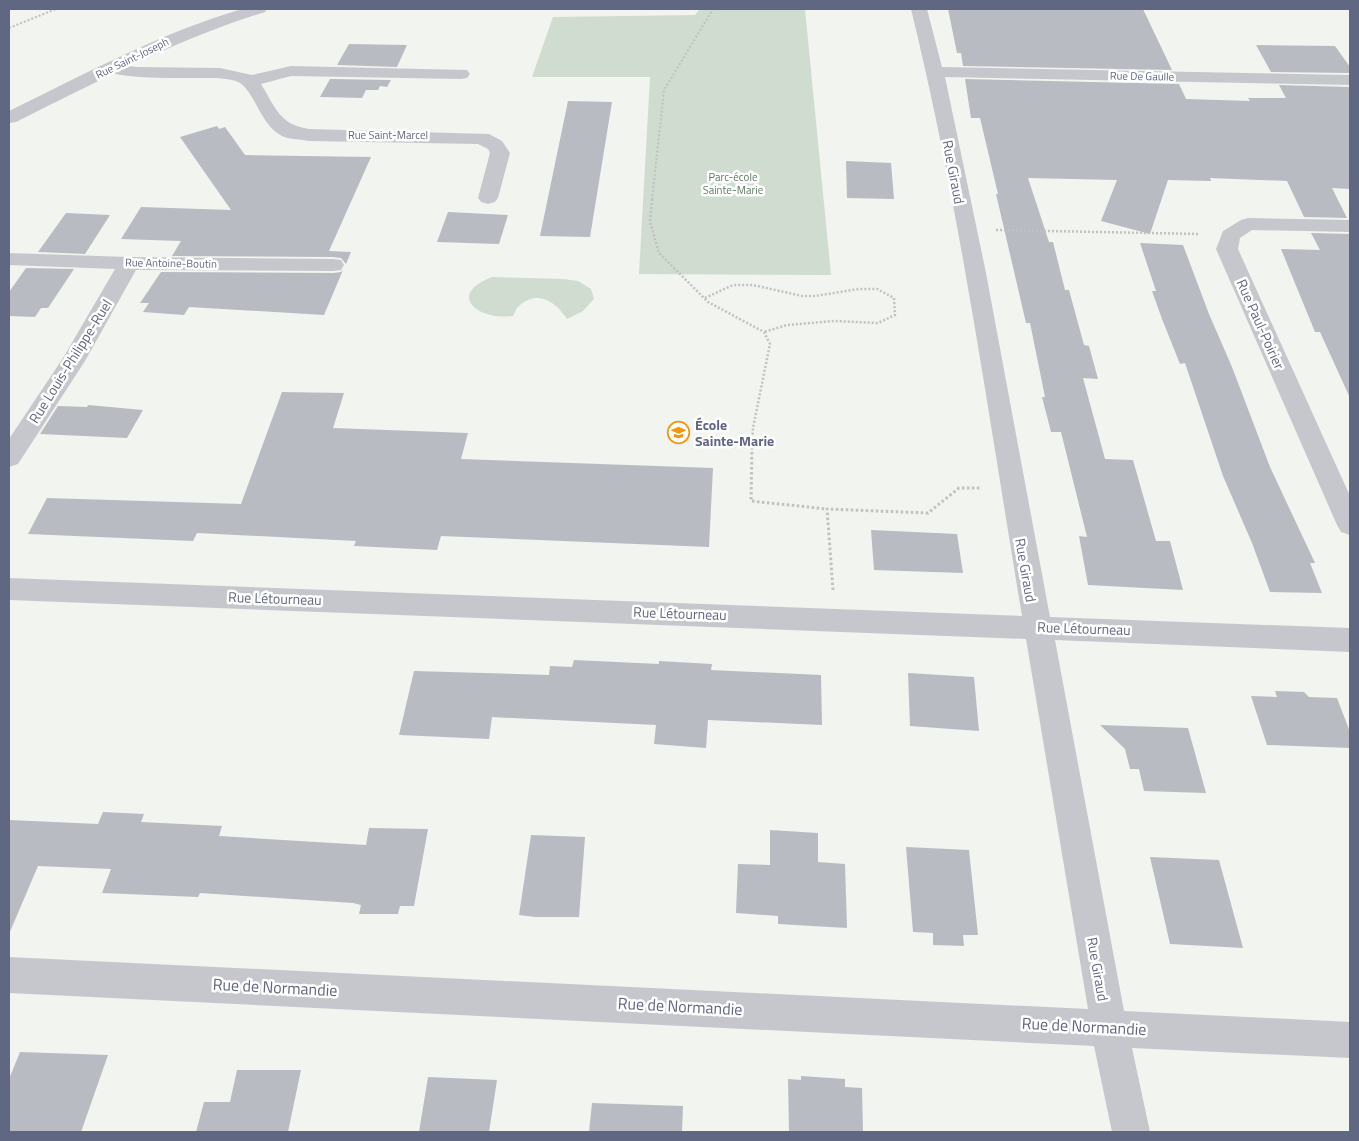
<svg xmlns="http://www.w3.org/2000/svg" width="1359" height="1141" viewBox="0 0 1359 1141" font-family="'Titillium Web',sans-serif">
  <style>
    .green { fill: #d0dcd0 }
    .building { fill: #b9bbc3 }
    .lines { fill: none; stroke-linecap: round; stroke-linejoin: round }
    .path-far2 { stroke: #c1c1c3; stroke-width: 2; stroke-dasharray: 2 2; stroke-linecap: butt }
    .path-far1 { stroke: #c1c1c3; stroke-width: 2.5; stroke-dasharray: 2 2; stroke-linecap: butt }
    .path { stroke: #c1c1c3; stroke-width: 3; stroke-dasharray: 2.5 2.5; stroke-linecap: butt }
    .minor { fill: #c6c7cc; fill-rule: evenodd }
    .tertiary { fill: #c6c7cc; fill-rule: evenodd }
    .labels { text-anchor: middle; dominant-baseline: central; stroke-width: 5; stroke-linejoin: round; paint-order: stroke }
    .far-street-label { font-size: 11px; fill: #606783; stroke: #fff }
    .far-park-label { font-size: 11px; fill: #5f7a63; stroke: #fff }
    .street-label { font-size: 14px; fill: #606783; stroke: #fff }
    .poi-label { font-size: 14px; font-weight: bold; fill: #606783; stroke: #fff; text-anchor: start }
    .near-street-label { font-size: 16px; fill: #606783; stroke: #fff }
  </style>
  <rect width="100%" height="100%" fill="#f2f4ef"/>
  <path class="green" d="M700,9H805L831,275L639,274L650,77H532L553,17L695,15Z
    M492,277L563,279L578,281L591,289L594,299L583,311L567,319C556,302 538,289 519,306C516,308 515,313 513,316C479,321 445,295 492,277Z"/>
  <path class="building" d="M948,9H1143L1172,70L963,66L961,53H957Z
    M349,44L407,45L397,67L337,65Z
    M1256,45L1335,46L1350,67V73L1271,72Z
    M330,79L391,80L387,87L380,86L378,90H366L362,98L320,97Z
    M965,79L1179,84L1186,99L1250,101L1248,98H1286L1279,85L1350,87V189L1332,188L1347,218L1304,217L1287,181L1210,178L1211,181L1168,180L1150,234L1101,221L1117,180L1028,178L1049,242H1053L1065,290H1069L1084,345L1089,346L1098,379L1083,378L1105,459L1133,460L1156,541H1170L1183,590L1088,585L1079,536L1087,537L1061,432H1051L1042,397H1045L1030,323H1026L996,194H998L980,118H971Z
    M568,101L612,102L590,237L540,236Z
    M217,126L219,129L225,127L245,155L371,157L329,251L351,252L346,264L341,258L333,257L172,256L181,241L121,239L141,207L231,210L180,137Z
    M846,161L891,163L894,199L847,198Z
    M448,212L508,215L499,244L437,242Z
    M66,213L110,215L85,254L38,252Z
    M1311,233L1350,234V398L1320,332H1315L1281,249L1320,250Z
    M1140,243L1183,245L1209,314L1232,367L1270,467L1315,563H1310L1322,593L1270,592L1252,543L1223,476L1185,363L1180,364L1162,319L1152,291H1156Z
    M26,268L74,269L48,308H41L35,317L9,316V292Z
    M343,270L324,315L189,307L184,315L143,312L149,303H140L161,272L333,273L341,272Z
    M282,392L344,393L333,428L468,433L461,459L713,468L709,547L441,536L437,550L354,546L356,541L197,533L193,541L28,534L47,498L241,504Z
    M88,405L143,410L127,438L40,434L58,406L87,407Z
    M871,530L957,534L963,573L874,570Z
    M574,660L659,664V661L712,664L711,670L821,675L822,725L708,720L706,748L654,744L656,725L492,717L489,739L399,735L414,671L549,675L550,666L572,667Z
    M908,673L974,677L979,731L910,726Z
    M1275,691L1304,692L1309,697L1337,698L1350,732V748L1267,745L1251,696L1277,697Z
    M1100,725L1188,728L1206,793L1144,791L1139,769H1130L1125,749Z
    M103,812L144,814L141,822L222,826L219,836L366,845L369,828L428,829L414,906H400L398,914H359L361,905L353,903L200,893L198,897L102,893L111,869L38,866L9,934V820L98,824Z
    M770,830L818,833V862L845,864L847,928L778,924V916L736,913L738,864L770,865Z
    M531,835L585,837L579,917H535L519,915Z
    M906,847L969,850L978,935H963L964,946L933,945V933L913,932Z
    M1150,857L1219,860L1243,948L1170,944Z
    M20,1052L108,1055L81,1132H9V1079Z
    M237,1070H301L288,1132H196L204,1102H230Z
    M801,1076L845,1079V1087L862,1088L863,1132H789L788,1079L801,1080Z
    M428,1077L497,1080L489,1132H419Z
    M592,1103L683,1106L682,1132H589Z"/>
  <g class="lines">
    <path class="path-far2" d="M9,28L56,9
      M652,200L664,90L713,9"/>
    <path class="path-far1" d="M652,199L650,222L659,253L708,302L764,332L770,344L753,428L752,448
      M996,230L1200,234
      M705,298L733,285H753L802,296H815L859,289H877L894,298L895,315L878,323L834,321L787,325L764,332"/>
    <path class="path" d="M752,447L751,501L827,509
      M833,590L827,509L928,513L959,488H981"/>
    <path class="minor" d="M911,9H927L942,67L1350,75V85L945,77L986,273L1050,617L1350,628V652L1055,640L1124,1011L1350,1022V1058L1132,1048L1150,1132H1112L1094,1046L9,993V957L1088,1009L1026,639L9,600V578L1022,616C988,413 960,209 911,9Z
      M112,63L136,67L220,68L252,75L291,66L467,70L470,74L467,78L461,79L291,76L261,84C275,107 280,125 309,129L489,134L502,141L510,153L498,198L495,202L488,204L481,202L478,198L490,153L488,149L478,144L309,141C301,139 290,140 282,136C259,125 255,88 236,81C223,77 208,78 194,78C164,78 135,79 106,72L103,68L106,64Z
      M1248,218L1350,220V232L1252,230L1240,238L1238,249L1350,496V535L1341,532L1337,525L1216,249L1223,231L1241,220Z
      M9,253L129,257L333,259L341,260L344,265L341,270L333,271L136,270L85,361L18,464L9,467V439L63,358L115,269L9,265Z"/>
    <path class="tertiary" d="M242,9H267L265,12C177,39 97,82 16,122L9,123V111C85,74 160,33 242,9Z"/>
  </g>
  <defs>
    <symbol id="school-ring" viewBox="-11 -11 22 22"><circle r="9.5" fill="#fff" stroke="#f5940e" stroke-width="1.5"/><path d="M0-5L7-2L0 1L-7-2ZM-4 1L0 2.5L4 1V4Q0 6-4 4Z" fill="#f5940e"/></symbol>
  </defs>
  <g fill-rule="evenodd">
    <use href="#school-ring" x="666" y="420" width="25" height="25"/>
  </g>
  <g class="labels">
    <g class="far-street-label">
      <text transform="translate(132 58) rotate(-26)">Rue Saint-Joseph</text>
      <text transform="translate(1142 76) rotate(1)">Rue De Gaulle</text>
      <text x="388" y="135">Rue Saint-Marcel</text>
      <text transform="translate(171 263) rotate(1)">Rue Antoine-Boutin</text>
    </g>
    <g class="far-park-label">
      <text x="733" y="177">Parc-école<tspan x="733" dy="13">Sainte-Marie</tspan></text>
    </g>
    <g class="street-label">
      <text transform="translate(954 172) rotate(79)">Rue Giraud</text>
      <text transform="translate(1261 324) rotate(66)">Rue Paul-Poirier</text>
      <text transform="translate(70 361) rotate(-58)">Rue Louis-Philippe-Ruel</text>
      <text transform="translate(1026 570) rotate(80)">Rue Giraud</text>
      <text transform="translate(275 598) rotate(2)">Rue Létourneau</text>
      <text transform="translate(680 613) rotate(2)">Rue Létourneau</text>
      <text transform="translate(1084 628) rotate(2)">Rue Létourneau</text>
      <text transform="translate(1098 969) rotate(80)">Rue Giraud</text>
    </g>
    <g class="poi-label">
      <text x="695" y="424">École<tspan x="695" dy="16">Sainte-Marie</tspan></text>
    </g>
    <g class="near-street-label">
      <text transform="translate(275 987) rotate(3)">Rue de Normandie</text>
      <text transform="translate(680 1006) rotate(3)">Rue de Normandie</text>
      <text transform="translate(1084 1026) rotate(3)">Rue de Normandie</text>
    </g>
  </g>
  <rect width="1359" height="1141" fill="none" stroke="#606783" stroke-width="20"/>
</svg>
